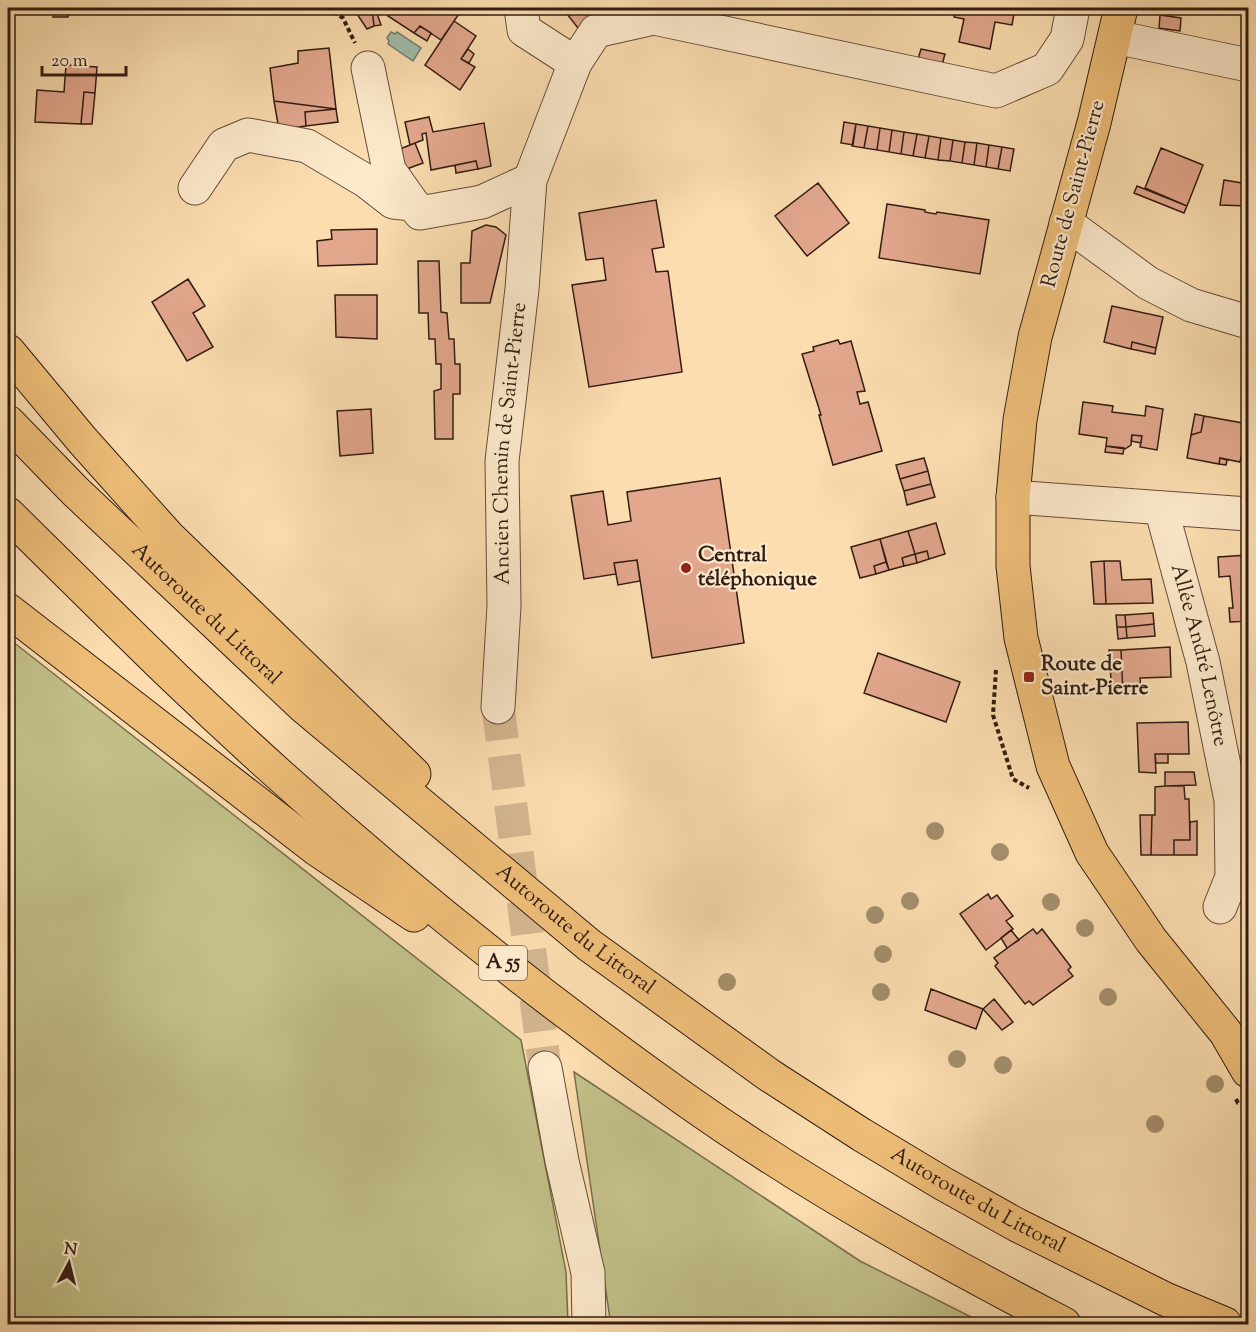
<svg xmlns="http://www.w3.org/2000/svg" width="1256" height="1332" viewBox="0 0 1256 1332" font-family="'Sorts Mill Goudy',serif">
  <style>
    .green { fill: #c2c088; stroke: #7a6e4d; stroke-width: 1.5 }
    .water { fill: #9fbcac; stroke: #737c6e; stroke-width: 1.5 }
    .building { fill: #e2a78d; stroke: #321c12; stroke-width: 1.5 }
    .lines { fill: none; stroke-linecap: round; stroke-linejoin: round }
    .minor-tunnel { stroke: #d3b690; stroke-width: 33; stroke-dasharray: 33 16; stroke-linecap: butt }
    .minor-casing { stroke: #644c39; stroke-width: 35 }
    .major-casing { stroke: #321c12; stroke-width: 35 }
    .highway-casing { stroke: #321c12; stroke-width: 35 }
    .path { stroke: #321c12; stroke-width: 4; stroke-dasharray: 4.5 3; stroke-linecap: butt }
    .minor { stroke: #fce9cb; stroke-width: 33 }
    .major { stroke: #eebe78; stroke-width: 33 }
    .highway { stroke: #eebe78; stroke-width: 33 }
    .tree { fill: #a48e6c }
    .poi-dot { fill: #8f2418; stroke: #fce9cb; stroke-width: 2 }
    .labels { text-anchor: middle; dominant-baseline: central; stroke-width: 4.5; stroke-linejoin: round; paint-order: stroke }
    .shield { fill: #fce9cb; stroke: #6f5a4a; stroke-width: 1.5 }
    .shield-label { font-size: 20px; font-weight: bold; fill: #321c12 }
    .street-label { font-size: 21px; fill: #321c12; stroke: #fce9cb }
    .poi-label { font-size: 21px; font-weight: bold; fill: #321c12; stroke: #fce9cb; text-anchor: start }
  </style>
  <rect width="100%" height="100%" fill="#fbddaf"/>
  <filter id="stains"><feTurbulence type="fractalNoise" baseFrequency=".00333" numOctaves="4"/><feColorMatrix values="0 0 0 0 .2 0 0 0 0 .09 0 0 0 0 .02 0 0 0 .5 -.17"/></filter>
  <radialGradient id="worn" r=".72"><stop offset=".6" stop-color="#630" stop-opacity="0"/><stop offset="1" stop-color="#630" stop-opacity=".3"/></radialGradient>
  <path class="green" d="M8,638L521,1040L566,1272L568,1324H8Z
    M574,1072L860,1261L985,1324H609L610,1319Z"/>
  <path class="water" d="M391,32L395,34L397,32L421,48L413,61L388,44L389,41L387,38Z"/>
  <path class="building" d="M54,8H69L68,17H53Z
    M353,8H374L372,9L374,26L367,29Z
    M374,8H375L381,25L374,26L372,9Z
    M393,8H463L441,40L420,26L414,33L388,16Z
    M566,8H604V9L578,28L567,14Z
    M956,8H1015L1012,25L995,22L990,49L959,42L964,19L954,17Z
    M1160,15L1181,18L1180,31L1159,28Z
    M454,21L476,36L461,59L475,67L460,90L425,65Z
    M420,26L431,33L427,41L414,33Z
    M329,48L336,109L274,101L270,68L298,63V51Z
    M468,49L474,54L469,63L461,59Z
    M921,49L945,54L942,65L918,59Z
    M66,65L97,67L95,93L84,92L81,124L35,122L37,90L64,92Z
    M84,92L95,93L92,124H81Z
    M274,101L336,109L305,112L306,126L279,130Z
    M336,109L338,122L306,126L305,112Z
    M429,117L433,132L484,123L491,166L478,169L476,161L431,170L426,133L422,134L423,140L410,145L405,122Z
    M844,122L856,124L853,145L841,143Z
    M856,124L868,126L864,148L852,146Z
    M868,126L880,128L877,150L864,148Z
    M880,128L892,130L889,152L877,150Z
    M892,130L904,132L901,154L889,152Z
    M904,132L917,134L913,156L901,154Z
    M917,134L929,136L925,158L913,156Z
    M929,136L941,138L938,160L925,158Z
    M941,138L953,140L950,161L938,160Z
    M953,140L965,142L962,163L950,161Z
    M965,142L977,143L974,165L962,163Z
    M415,143L423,163L404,170L395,151Z
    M977,143L989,145L986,167L974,165Z
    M989,145L1002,147L998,169L986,167Z
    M1002,147L1014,149L1010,171L998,169Z
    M1161,148L1203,165L1187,206L1145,188Z
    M476,161L478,169L456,173L455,165Z
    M1224,180L1248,184V206L1220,205Z
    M818,183L849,223L807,256L775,216Z
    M1137,186L1187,206L1184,213L1134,193Z
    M656,200L664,247L652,249L656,272L668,271L682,372L589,387L572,285L606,280L603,258L586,260L579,213Z
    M887,204L925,210V212L930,213L936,214L937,212L989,220L980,274L879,258Z
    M486,225L496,227L506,235L490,303H461V263H470L472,231Z
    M377,229V264L318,266L317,241L332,239L331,230Z
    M418,261H439L441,312L447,313L449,339H454L455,364H460V394H453V439H435L434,391L441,389V364H436L435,339H429L428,313H419Z
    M188,279L205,306L193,313L213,347L187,361L152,302Z
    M335,295H377V339L336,337Z
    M1112,306L1163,317L1156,348L1132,342L1131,349L1104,342Z
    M838,340L840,344L851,341L865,391L857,392L860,404L868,402L882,451L833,465L819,415H821L802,354L814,351L813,347Z
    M1132,342L1156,348L1155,354L1131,349Z
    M1083,402L1113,406L1112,412L1145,416L1146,406L1163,409L1157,450L1140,447L1142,436L1132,435L1131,445L1125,449L1106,446L1107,438L1079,434Z
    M371,409L373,453L340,456L337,411Z
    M1195,414L1204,416L1201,432L1191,435Z
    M1204,416L1248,424V449L1243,448L1240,462L1220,458L1219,464L1187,458L1191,435L1201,432Z
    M1132,435L1142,436L1141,443L1131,441Z
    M1106,446L1124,448L1123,454L1105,452Z
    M924,458L928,471L900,479L896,465Z
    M1220,458L1227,460L1226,465L1219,464Z
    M928,471L931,484L904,491L900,479Z
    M720,478L744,643L652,658L637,560L614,563L616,574L584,579L571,496L603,491L608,525L631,521L627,492Z
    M931,484L935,497L907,505L904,491Z
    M936,523L945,554L929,559L927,551L915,554L908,531Z
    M908,531L915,554L902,558L904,566L889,570L880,539Z
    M880,539L886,562L874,566L876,574L860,578L851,547Z
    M927,551L929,559L917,563L915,554Z
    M915,554L917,563L904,566L902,558Z
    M1248,555V621L1230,622L1229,608H1233L1230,576L1219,577L1218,557Z
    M637,560L640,581L618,585L614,563Z
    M1104,561H1120L1122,580L1151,579L1153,603L1106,604Z
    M1104,561L1106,604H1094L1091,562Z
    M886,562L889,570L876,574L874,566Z
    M1153,613L1154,624L1126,627L1125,615Z
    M1116,615H1125L1126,627H1117Z
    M1243,621H1248V635L1243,634Z
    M1154,624L1155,636L1127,638L1126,627Z
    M1117,627H1126L1127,638L1118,639Z
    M1170,647L1171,677L1140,678L1141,693H1123L1121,650Z
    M1109,650H1121L1123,693H1112Z
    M878,653L960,682L946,722L864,693Z
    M1188,722L1189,754H1155L1156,773L1139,772L1137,723Z
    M1155,754H1168V763H1156Z
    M1165,772H1194L1196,785L1165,786Z
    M1165,786H1184L1185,799H1189L1190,840H1174V855H1151L1152,815H1155V787Z
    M1140,815H1152L1151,855H1141Z
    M1197,821V855H1174V840H1190V822Z
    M988,894L991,899L997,895L1013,916L1006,921L1013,929L986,950L960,914Z
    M1033,929L1037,934L1042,929L1071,967L1068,970L1073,976L1033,1005L1029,1001L1025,1004L995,966L998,963L994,958Z
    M1011,930L1019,940L1007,948L1001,938Z
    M931,989L983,1009L976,1029L925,1010Z
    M994,999L1013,1022L1002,1030L983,1009Z"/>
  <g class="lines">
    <path class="minor-tunnel" d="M498,707L545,1068"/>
    <defs>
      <g id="minor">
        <path d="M521,8L524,30L575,63"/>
        <path d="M1115,37L1248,65"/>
        <path d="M368,68L389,170L413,204"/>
        <path d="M195,188L224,145L248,135L307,146L366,181L393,202L413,204L420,213L482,202L530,180"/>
        <path d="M1066,223L1148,283L1191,305L1248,322"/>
        <path d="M1013,497L1248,514"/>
        <path id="s1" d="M1161,508L1203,662L1231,800L1232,877L1220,907"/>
        <path id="s2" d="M498,707L504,606L502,461L522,289L530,180L575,63L596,31L654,18L996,91L1047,69L1067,39L1073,8"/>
        <path d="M545,1068L562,1161L588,1273L589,1324"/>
      </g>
      <path id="major" d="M1121,8L1094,123L1035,337L1020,420L1013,497V566L1021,638L1053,766L1092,853L1151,940L1226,1033L1248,1071"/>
      <g id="highway">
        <path d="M8,351L83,441L168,536L414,774"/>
        <path id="s3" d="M8,422L75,491L303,706L589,945L769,1075L862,1135L942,1183L1017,1225L1165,1299L1225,1324"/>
        <path d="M8,514C64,569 119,624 176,679C334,830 504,971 683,1098C804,1184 933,1256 1064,1324"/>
        <path d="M8,610L315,848L414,915"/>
      </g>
    </defs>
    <use href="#minor" class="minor-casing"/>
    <use href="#major" class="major-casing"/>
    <use href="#highway" class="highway-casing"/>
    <path class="path" d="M327,8L343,18L355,43
      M996,670L993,715L1013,779L1029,788
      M1236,1099L1238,1103L1248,1106"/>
    <use href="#minor" class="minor"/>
    <use href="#major" class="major"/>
    <use href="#highway" class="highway"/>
  </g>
  <g class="tree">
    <circle cx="935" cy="831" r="9"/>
    <circle cx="1000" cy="852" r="9"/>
    <circle cx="910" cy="901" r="9"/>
    <circle cx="1051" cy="902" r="9"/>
    <circle cx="875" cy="915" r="9"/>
    <circle cx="1085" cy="928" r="9"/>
    <circle cx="883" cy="954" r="9"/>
    <circle cx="727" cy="982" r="9"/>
    <circle cx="881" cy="992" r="9"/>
    <circle cx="1108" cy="997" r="9"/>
    <circle cx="957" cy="1059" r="9"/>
    <circle cx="1003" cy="1065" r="9"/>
    <circle cx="1215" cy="1084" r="9"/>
    <circle cx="1155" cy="1124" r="9"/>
  </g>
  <g class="poi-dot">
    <circle cx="686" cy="568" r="6"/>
    <rect x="1023" y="671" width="12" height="12" rx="3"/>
  </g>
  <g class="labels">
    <rect class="shield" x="479" y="946" width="48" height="34" rx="4.5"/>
    <g class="shield-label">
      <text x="503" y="963">A 55</text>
    </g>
    <g class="street-label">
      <text transform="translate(1074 194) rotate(-75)">Route de Saint-Pierre</text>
      <text stroke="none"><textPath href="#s2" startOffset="264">Ancien Chemin de Saint-Pierre</textPath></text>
      <text stroke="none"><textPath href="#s3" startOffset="276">Autoroute du Littoral</textPath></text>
      <text stroke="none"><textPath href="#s1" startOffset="152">Allée André Lenôtre</textPath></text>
      <text stroke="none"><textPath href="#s3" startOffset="762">Autoroute du Littoral</textPath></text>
      <text stroke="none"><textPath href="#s3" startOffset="1248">Autoroute du Littoral</textPath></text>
    </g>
    <g class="poi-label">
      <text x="698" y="556">Central<tspan x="698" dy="24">téléphonique</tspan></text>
      <text x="1041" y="665">Route de<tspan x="1041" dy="24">Saint-Pierre</tspan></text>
    </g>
  </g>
  <rect width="1256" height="1332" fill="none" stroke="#fbddaf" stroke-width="30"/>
  <rect x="9" y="9" width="1238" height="1314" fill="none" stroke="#321c12" stroke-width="3"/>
  <rect x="15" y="15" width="1226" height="1302" fill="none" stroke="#321c12" stroke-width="1.5"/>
  <g transform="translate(69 1263) rotate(7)" stroke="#fce9cb" stroke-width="4.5" paint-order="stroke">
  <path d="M0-4.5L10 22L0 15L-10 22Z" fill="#321c12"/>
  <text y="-9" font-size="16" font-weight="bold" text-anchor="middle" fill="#321c12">N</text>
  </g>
  <path d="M42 66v9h84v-9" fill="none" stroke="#321c12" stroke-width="3"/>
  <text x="51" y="66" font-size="18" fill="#321c12" stroke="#fce9cb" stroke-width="4.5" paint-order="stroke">20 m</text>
  <rect width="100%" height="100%" filter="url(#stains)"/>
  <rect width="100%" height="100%" fill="url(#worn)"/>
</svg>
